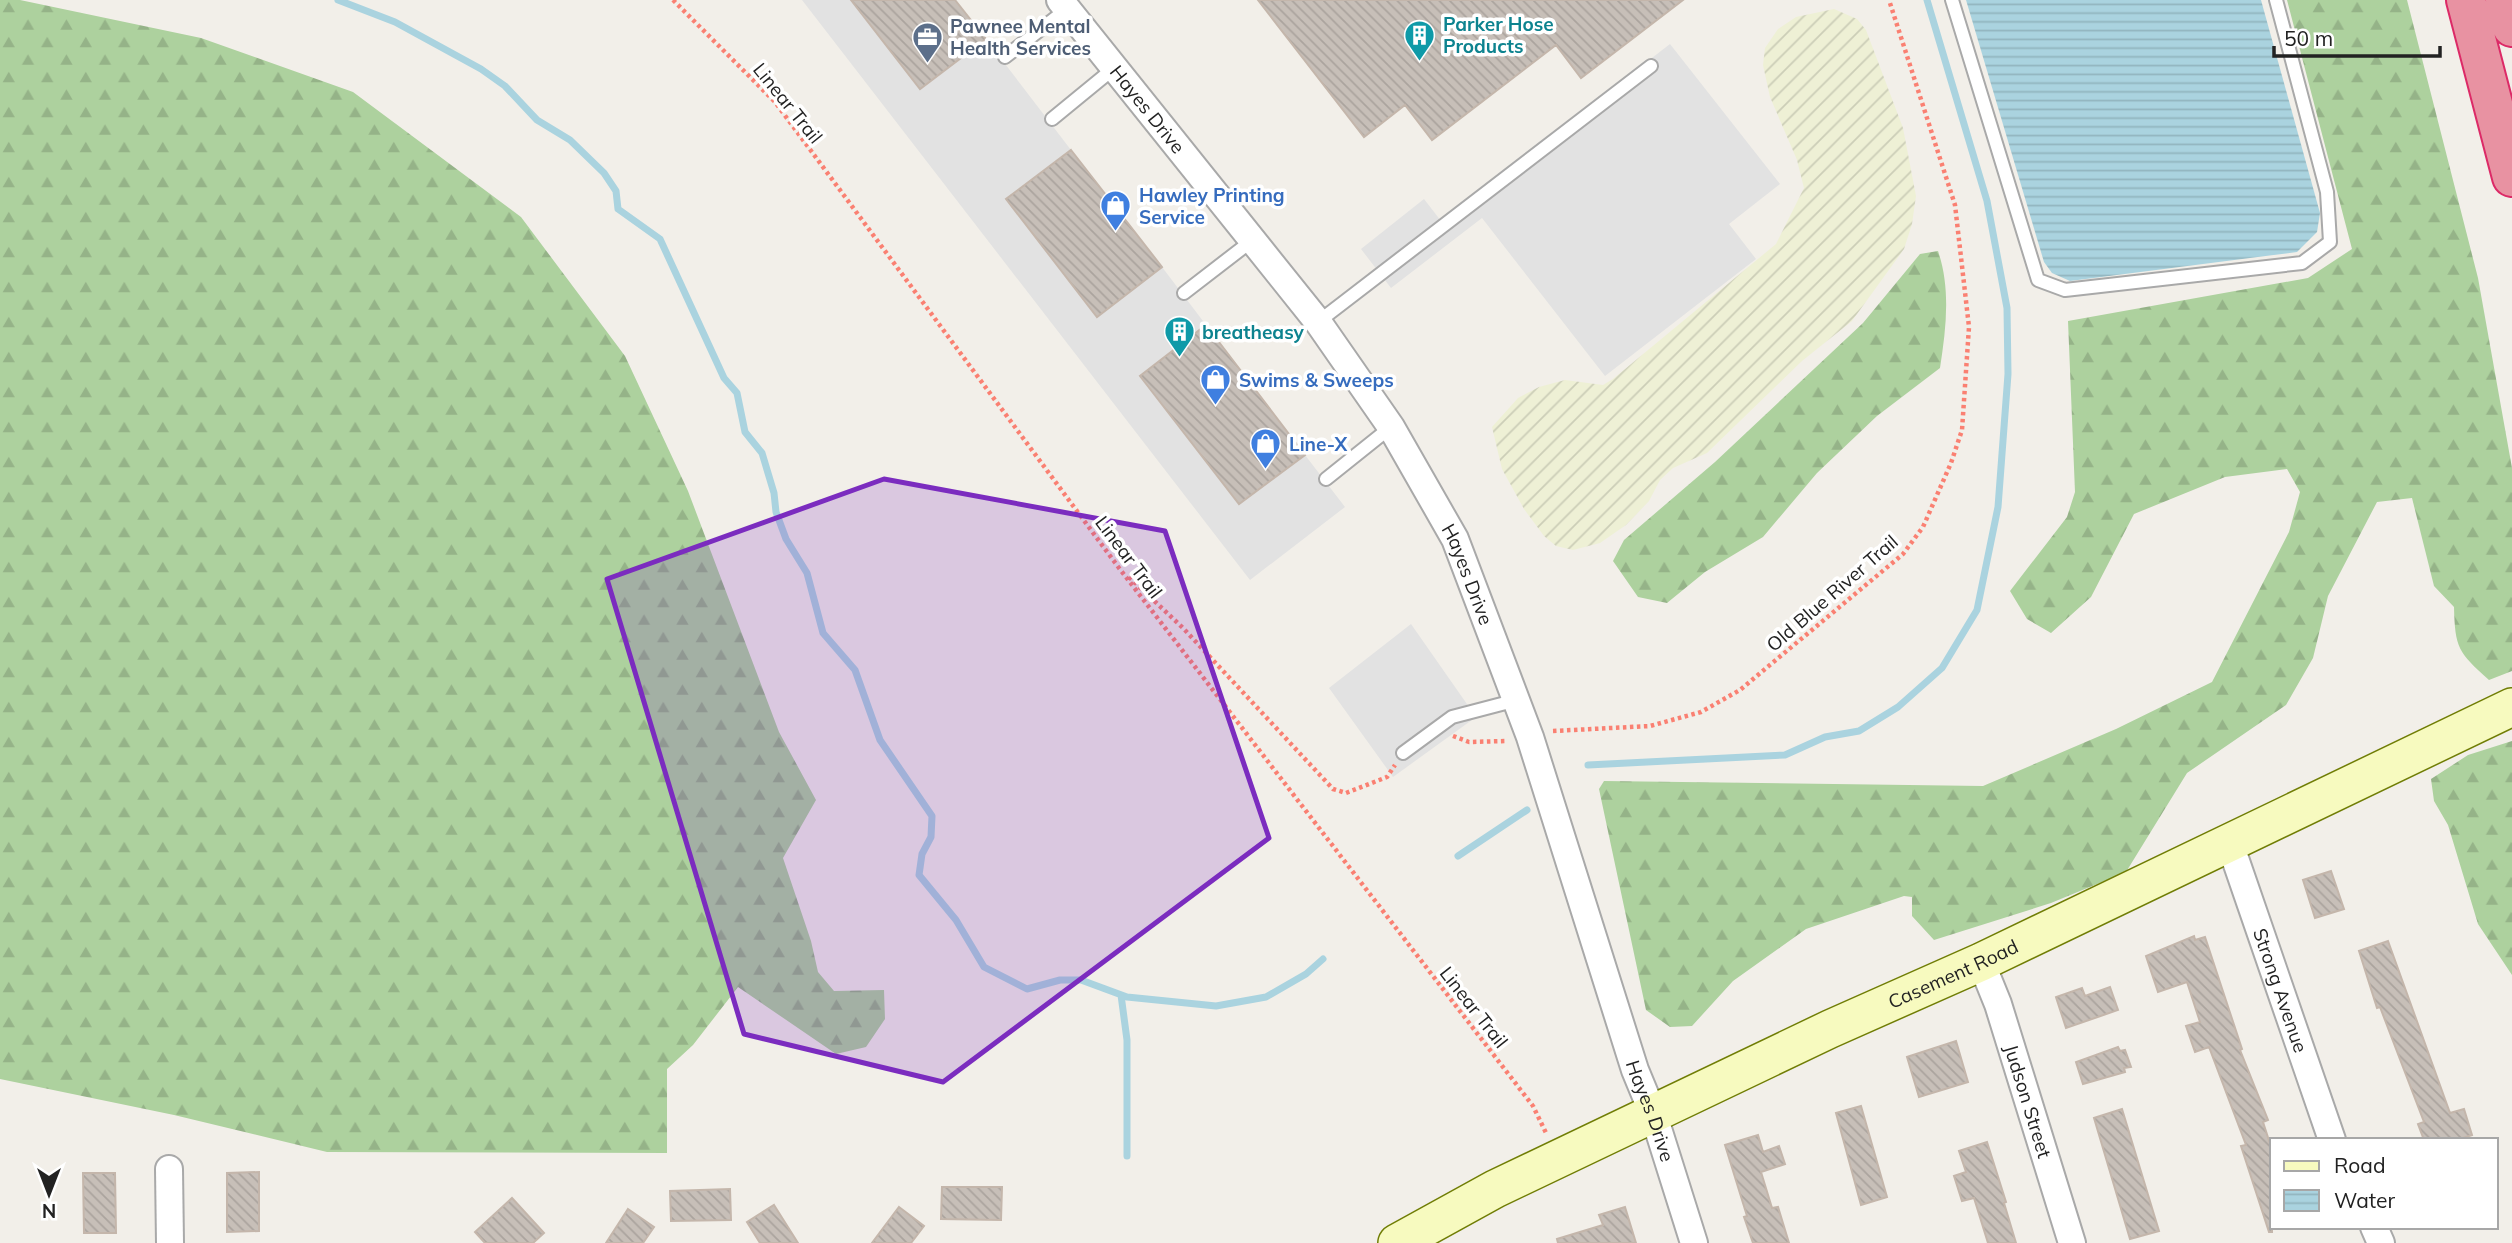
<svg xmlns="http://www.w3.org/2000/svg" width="2512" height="1243" viewBox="0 0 2512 1243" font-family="Mulish,sans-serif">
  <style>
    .farmland { fill: url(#farmland-furrows) }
    .forest { fill: url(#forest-firs) }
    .parking { fill: #e2e2e2 }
    .water { fill: url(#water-rules) }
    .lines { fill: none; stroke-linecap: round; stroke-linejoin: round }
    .stream { stroke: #aad3df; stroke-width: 7 }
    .building { fill: url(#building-back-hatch); stroke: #c4b6ab; stroke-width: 2 }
    .lane-casing { stroke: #a9a9a9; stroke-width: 16 }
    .street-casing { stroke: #a9a9a9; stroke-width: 30 }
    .secondary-casing { stroke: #707d05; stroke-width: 40 }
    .highway-casing { stroke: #dc2a67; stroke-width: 42 }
    .path { stroke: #fa8072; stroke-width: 4.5; stroke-dasharray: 3.5 3.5; stroke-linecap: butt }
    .lane { stroke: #fff; stroke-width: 12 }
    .street { stroke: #fff; stroke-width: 26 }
    .secondary { stroke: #f7fabf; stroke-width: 37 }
    .highway { stroke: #e892a2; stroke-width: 38 }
    .marked { fill: #7b2cbf; fill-opacity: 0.2; stroke: #7b2cbf; stroke-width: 5; stroke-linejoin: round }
    .labels { text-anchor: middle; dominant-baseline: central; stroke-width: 7; stroke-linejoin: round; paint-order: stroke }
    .culture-label { font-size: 19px; font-weight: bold; fill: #0d838f; stroke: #fff; text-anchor: start }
    .service-label { font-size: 19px; font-weight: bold; fill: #4e5e75; stroke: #fff; text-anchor: start }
    .street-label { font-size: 19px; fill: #222; stroke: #fff }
    .shop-label { font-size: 19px; font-weight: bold; fill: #366cbe; stroke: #fff; text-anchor: start }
  </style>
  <defs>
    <pattern id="farmland-furrows" width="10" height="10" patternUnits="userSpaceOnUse" patternTransform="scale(1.75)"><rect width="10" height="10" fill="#eef0d5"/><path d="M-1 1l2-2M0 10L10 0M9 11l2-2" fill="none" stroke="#ccceb7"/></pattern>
    <pattern id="forest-firs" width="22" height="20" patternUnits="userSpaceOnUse" patternTransform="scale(1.75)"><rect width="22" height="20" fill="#add19e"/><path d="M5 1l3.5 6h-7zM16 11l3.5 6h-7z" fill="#95b388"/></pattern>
    <pattern id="water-rules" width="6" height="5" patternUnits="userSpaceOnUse" patternTransform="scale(1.75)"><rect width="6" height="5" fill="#aad3df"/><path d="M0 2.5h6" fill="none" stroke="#92b5bf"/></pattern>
    <pattern id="building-back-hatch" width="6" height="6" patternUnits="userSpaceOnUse" patternTransform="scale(1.75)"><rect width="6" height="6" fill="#c7bfb8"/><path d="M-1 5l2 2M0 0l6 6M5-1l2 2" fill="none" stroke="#aba49e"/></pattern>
  </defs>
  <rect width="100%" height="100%" fill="#f2efe9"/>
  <path class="farmland" d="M1834,9L1857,19L1866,30L1903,128L1916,196L1912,224L1904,249L1852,321L1802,361L1707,453L1673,468L1660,480L1649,501L1626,525L1600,543L1573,550L1556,546L1544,536L1524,509L1502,469L1492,427L1518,398L1539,387L1565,380L1603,385L1613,379L1776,244L1804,188L1797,160L1770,97L1763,65L1765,48L1778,29L1796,17Z"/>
  <path class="forest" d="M0,0H20L201,38L353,92L521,217L625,356L688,491L779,732L816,800L783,858L811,941L818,972L834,991L884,990L885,1019L866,1047L836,1054L738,987L693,1045L667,1069V1153L327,1152L174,1115L0,1079Z
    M2287,0H2407L2478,278L2512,468V671L2489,680C2458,652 2455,648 2454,607L2434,586L2412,498L2377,502L2328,596L2313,658L2286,705L2187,773L2126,872L2051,903L1934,940L1912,916V897L1904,896L1806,929L1733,981L1692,1026L1670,1027L1646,1010L1599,789L1604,781L1983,786L2116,729L2212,682L2289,532L2300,492L2287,469L2225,477L2134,514L2091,597L2051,633L2027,619L2010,591L2067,517L2075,492L2068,321L2308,278L2352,249Z
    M1938,251C1951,289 1946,329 1940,368L1877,416L1817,473L1763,537L1705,572L1667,603L1638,597L1613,561L1624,540L1715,462L1863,323L1920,254Z
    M2512,741V975L2478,924L2448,825L2434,801L2431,779L2468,755Z"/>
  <path class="parking" d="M802,0H851L920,89L986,39L1071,150L1007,200L1097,317L1162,267L1206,325L1140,376L1239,504L1305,455L1345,507L1250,580Z
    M1670,44L1780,184L1729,224L1756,259L1605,376L1482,218L1391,288L1361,249L1424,199L1441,221Z
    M1411,624L1476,717L1393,777L1329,688Z"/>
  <path class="water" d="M1966,0H2261L2320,213L2317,232L2297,252L2070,281L2052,273L2044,262Z"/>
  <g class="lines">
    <path class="stream" d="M338,0L395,22L481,69L505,86L537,120L570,140L604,173L616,191L618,209L660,239L724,378L737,393L745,432L762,453L774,493L776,512L786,539L807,573L823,633L855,670L880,740L932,816L931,837L922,854L919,875L956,920L984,967L1027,989L1060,980H1081L1127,997L1216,1006L1266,997L1306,974L1323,959
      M1588,765L1785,755L1825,737L1859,731L1898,707L1942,668L1977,610L1998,507L2008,374L2007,308L1987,201L1927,0
      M1458,856L1527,810
      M1121,995L1127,1040V1156"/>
  </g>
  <path class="building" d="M851,0H955L986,39L920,89Z
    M1258,0H1683L1581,78L1556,45L1432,140L1405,105L1364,137Z
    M1071,150L1162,267L1097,317L1006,199Z
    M1206,325L1305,455L1239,504L1140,376Z
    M2331,871L2344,909L2315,918L2303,880Z
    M2194,936L2195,940L2205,937L2242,1049L2240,1050L2268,1120L2263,1122L2272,1150V1232H2269L2241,1146L2246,1145L2209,1047L2195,1052L2186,1026L2200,1022L2187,982L2158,992L2146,956Z
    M2388,941L2450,1113L2464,1109L2472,1135L2457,1140H2424L2418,1124L2424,1122L2380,1007L2377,1008L2359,951Z
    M2110,987L2118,1010L2066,1028L2056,997L2082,988L2085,996Z
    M1956,1041L1968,1082L1919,1097L1907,1057Z
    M2118,1047L2120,1051L2125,1050L2131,1067L2124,1068L2125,1072L2083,1084L2076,1062Z
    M1861,1106L1887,1197L1861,1205L1836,1113Z
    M2122,1109L2159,1231L2130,1239L2094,1118Z
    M1758,1135L1763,1152L1779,1146L1785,1164L1761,1172L1772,1208L1778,1207L1789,1243H1753L1744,1217L1747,1216L1725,1145Z
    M1987,1142L2006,1202L2004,1203L2016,1243H1988L1974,1198L1962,1201L1954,1176L1966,1172L1959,1151Z
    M259,1172V1231L227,1232V1173Z
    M83,1173H115L116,1233H84Z
    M942,1187H1002L1001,1220L941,1219Z
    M730,1189L731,1220L671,1221L670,1191Z
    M512,1198L544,1233L533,1243H485L475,1232Z
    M774,1205L798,1243H760L747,1222Z
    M899,1207L924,1226L911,1243H872Z
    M1625,1207L1636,1243H1558L1557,1239L1603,1225L1599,1215Z
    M628,1209L654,1227L643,1243H606Z"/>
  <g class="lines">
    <defs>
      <path id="lane" d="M1952,0L2038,280L2065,290L2302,263L2330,242L2327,192L2276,0
        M1005,57L1067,9
        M1052,119L1113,69
        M1184,293L1254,239
        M1318,322L1651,66
        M1326,479L1391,427
        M1403,753L1452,717L1517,700"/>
      <g id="street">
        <path id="s1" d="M1060,0L1318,322L1391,427L1455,539L1530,737L1635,1070L1654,1116L1694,1243"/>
        <path id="s2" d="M2229,841L2332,1140"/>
        <path id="s3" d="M1981,962L1998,1004L2072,1243"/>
        <path d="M169,1169L170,1243"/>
        <path d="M2374,1227L2381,1243"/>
      </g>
      <g id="secondary">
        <path id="s4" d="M1397,1243L1495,1189L1830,1029L1981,962L2512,707"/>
      </g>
      <path id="highway" d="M2466,0L2512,177
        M2505,0L2512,27"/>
    </defs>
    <use href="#lane" class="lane-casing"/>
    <use href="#street" class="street-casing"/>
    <use href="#secondary" class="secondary-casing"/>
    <use href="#highway" class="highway-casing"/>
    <path class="path" d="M673,0L775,102L1119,568L1533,1106L1547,1135
      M1129,577L1183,628L1333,789L1346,793L1387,777L1395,765
      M1553,731L1650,726L1701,712L1740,690L1903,554L1923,527L1951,463L1962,430L1969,327L1955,205L1889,0
      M1453,736L1469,742L1506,741"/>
    <use href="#lane" class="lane"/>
    <use href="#street" class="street"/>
    <use href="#secondary" class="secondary"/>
    <use href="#highway" class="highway"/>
  </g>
  <path class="marked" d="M884,479L1165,531L1269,838L943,1082L744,1034L607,579Z"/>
  <defs>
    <symbol id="building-pin" viewBox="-11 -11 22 30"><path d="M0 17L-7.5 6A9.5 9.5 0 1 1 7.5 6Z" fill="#0f9aa8" stroke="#fff"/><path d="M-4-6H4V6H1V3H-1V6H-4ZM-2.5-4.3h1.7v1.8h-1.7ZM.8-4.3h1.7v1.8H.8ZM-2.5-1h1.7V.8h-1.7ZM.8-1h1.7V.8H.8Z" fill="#fff"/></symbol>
    <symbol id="office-pin" viewBox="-11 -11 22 30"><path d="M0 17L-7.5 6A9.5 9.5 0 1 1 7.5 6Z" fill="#5c6f8a" stroke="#fff"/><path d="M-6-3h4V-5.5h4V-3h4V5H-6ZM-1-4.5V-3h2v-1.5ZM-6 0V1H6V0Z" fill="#fff"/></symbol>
    <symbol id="shop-pin" viewBox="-11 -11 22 30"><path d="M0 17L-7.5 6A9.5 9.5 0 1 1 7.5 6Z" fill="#3f7fe0" stroke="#fff"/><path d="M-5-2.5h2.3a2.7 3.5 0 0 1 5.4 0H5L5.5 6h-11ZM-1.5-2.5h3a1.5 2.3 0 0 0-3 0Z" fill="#fff"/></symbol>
  </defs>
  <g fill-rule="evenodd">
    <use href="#building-pin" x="1402" y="18" width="35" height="47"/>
    <use href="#office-pin" x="910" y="20" width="35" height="47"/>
    <use href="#shop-pin" x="1098" y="188" width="35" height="47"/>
    <use href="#building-pin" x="1162" y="314" width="35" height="47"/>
    <use href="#shop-pin" x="1198" y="362" width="35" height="47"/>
    <use href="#shop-pin" x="1248" y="426" width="35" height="47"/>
  </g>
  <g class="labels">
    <g class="culture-label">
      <text x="1443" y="24">Parker Hose<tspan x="1443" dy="22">Products</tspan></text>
      <text x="1202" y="332">breatheasy</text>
    </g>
    <g class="service-label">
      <text x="950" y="26">Pawnee Mental<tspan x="950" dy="22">Health Services</tspan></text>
    </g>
    <g class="street-label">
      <text transform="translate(788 103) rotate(51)">Linear Trail</text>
      <text stroke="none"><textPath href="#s1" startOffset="140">Hayes Drive</textPath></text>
      <text transform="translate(1129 557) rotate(53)">Linear Trail</text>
      <text stroke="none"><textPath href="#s1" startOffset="707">Hayes Drive</textPath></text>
      <text transform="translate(1832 593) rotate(-41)">Old Blue River Trail</text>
      <text stroke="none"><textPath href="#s4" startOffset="618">Casement Road</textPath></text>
      <text stroke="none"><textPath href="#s2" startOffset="158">Strong Avenue</textPath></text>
      <text transform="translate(1474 1007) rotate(52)">Linear Trail</text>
      <text stroke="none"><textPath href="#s3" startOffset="147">Judson Street</textPath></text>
      <text stroke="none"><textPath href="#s1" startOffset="1274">Hayes Drive</textPath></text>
    </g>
    <g class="shop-label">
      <text x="1139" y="195">Hawley Printing<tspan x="1139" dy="22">Service</tspan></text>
      <text x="1239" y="380">Swims &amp; Sweeps</text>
      <text x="1289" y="444">Line-X</text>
    </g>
  </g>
  <rect x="2270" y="1138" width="228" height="91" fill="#ffffff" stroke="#a7a7a7" stroke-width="2"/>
  <rect x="2284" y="1161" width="35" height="10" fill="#f7fabf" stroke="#a7a7a7" stroke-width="2"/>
  <text x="2334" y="1173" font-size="21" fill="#222222">Road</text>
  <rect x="2284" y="1190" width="35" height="21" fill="url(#water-rules)" stroke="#a7a7a7" stroke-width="2"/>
  <text x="2334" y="1208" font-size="21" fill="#222222">Water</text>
  <g transform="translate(49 1194) rotate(180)" stroke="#ffffff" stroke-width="5" paint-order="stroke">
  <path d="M0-5L12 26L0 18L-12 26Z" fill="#222222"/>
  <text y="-10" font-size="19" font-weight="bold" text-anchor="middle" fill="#222222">N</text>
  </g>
  <path d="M2274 46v10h166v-10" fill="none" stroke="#222222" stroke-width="3.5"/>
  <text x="2284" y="46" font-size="21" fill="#222222" stroke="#ffffff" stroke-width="5" paint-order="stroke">50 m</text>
</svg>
